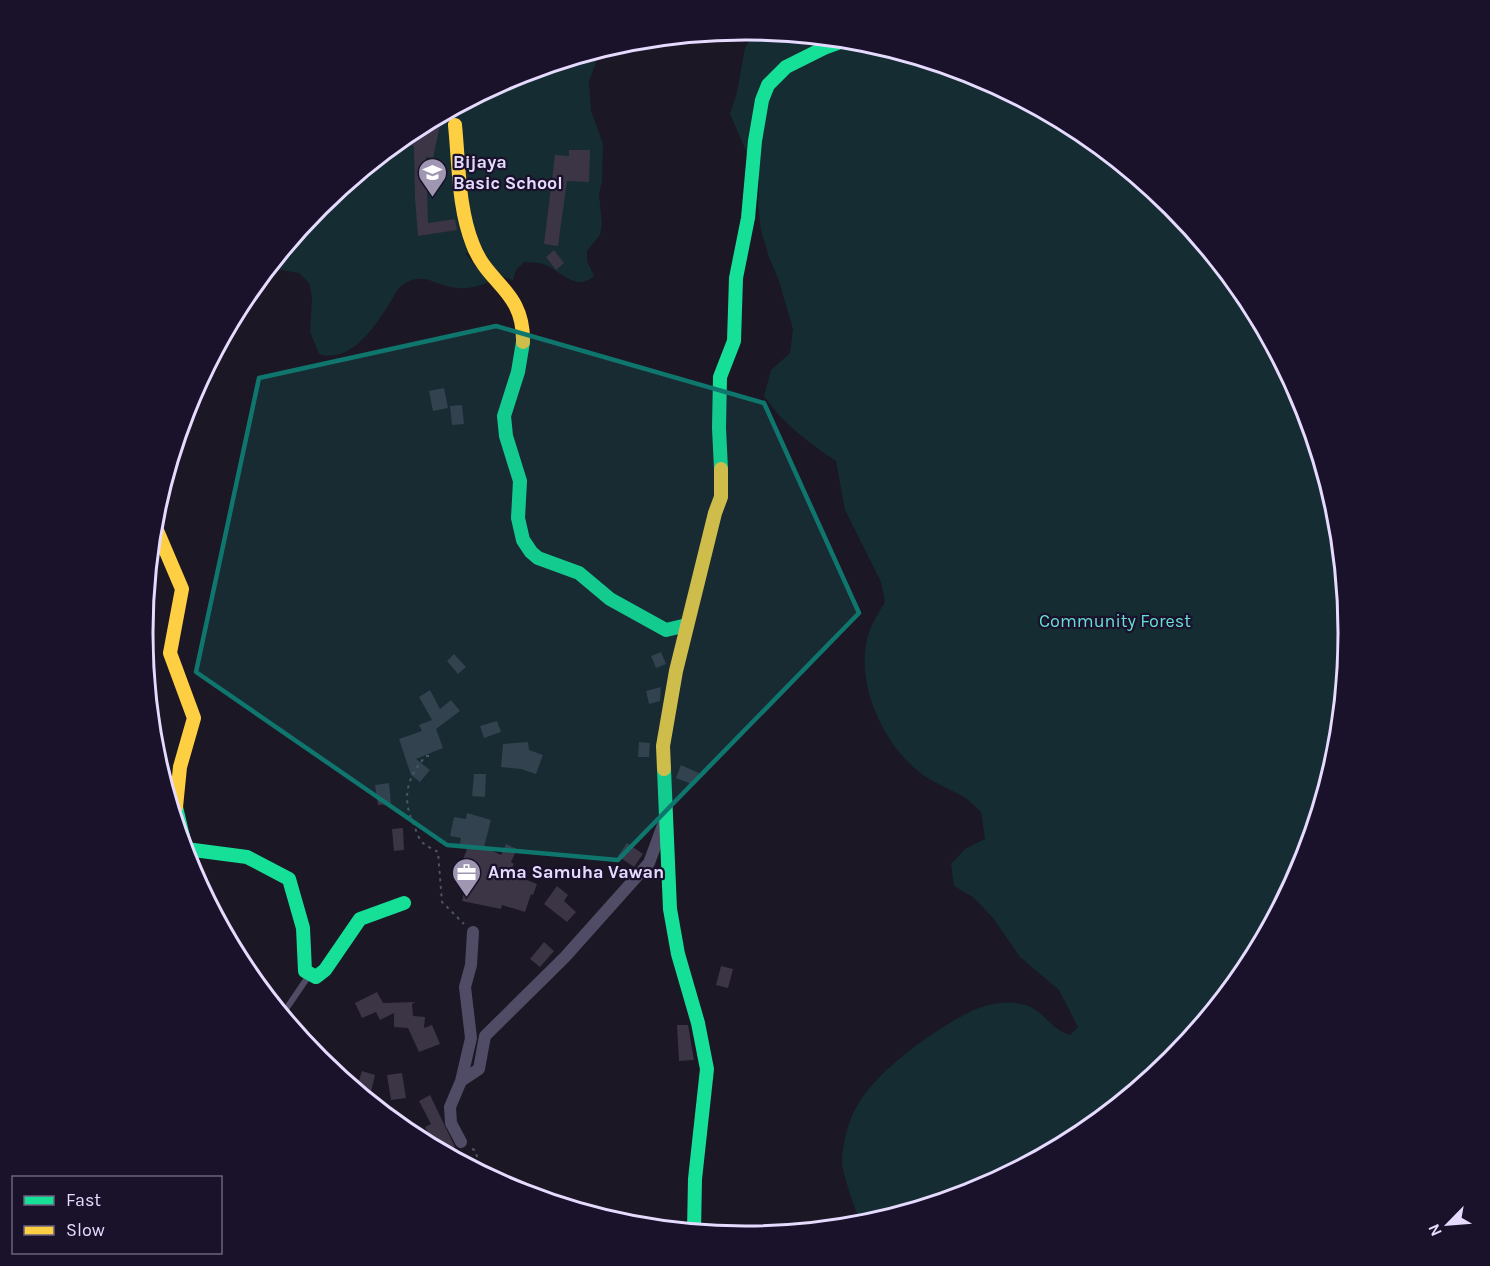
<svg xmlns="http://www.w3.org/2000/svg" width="1490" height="1266" viewBox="0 0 1490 1266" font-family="Karla,sans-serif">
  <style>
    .green { fill: #152c32 }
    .building { fill: #3b3546 }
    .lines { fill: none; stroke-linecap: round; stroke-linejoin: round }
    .path { stroke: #4d5565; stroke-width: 2; stroke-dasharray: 3 4.5; stroke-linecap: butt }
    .lane { stroke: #514c65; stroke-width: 6 }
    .street { stroke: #514c65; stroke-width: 12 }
    .fast { stroke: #16e098; stroke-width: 14 }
    .slow { stroke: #ffcf43; stroke-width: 14 }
    .marked { fill: #0f766e; fill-opacity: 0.2; stroke: #0f766e; stroke-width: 4.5; stroke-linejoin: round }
    .labels { text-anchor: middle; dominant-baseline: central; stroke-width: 4.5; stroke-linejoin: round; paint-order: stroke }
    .poi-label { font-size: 18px; font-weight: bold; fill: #e6dbff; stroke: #1a112a; text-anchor: start }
    .park-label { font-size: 18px; fill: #66dfd8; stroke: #1a112a }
    .rim { fill: none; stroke: #e6dbff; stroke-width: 3 }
  </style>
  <rect width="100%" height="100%" fill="#1b1724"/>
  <path class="green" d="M756,31L863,42L976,76L1080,132L1172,207L1247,298L1302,403L1336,516L1348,633L1336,751L1302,864L1246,968L1171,1060L1080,1135L975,1190L861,1225C856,1210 841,1172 842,1159C843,1142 848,1121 857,1106C876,1071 936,1028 972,1011C985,1004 1007,1000 1021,1004C1041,1008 1044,1020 1058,1029C1061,1032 1066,1033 1070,1035L1078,1027L1059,990L1020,957L993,918L973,897L954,886L951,864L965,849L985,839L981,812C976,807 970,801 964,797C950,789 936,784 923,775C886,748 858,690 866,645C868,629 877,615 885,602L881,582L845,510L836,461C809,443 782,423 764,396L771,370L790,353L793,329L779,281L769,257L761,231L758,205L759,181L730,114L737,92L745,48Z
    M610,47L596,62L589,82L591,111L603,144L602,182L599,194L602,224L600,235L587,251V261L594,276C577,293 560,270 543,264C538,262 530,263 524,262L516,270L513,280L503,277L482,254L465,253L489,282C478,286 470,289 458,288C436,287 423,269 401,286C394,293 392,301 386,309C371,332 349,363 319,354L310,332L312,297L309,283L299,273L268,268L319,206L410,131L515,76Z"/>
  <path class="building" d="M428,122L440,125L433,158L426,157L428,223L455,219L457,230L418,236L415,198L414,146L398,142L410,131Z
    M569,150H590L589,182L567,181L558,246L544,244L555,155L569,156Z
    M554,250L564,263L556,270L546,257Z
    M444,388L448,408L433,411L429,391Z
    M462,405L464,424L452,425L450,406Z
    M661,652L666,664L656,668L651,656Z
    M454,654L466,667L458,674L447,661Z
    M661,687L660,701L649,704L646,691Z
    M430,690L440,709L451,700L460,711L436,729L443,748L416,759L430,770L420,782L411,775L399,739L422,731L419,725L432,720L419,697Z
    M497,721L501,732L484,738L480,726Z
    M528,742L529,750L543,755L536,774L521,769L501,767L503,744Z
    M639,742L650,743L649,757H638Z
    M681,765L699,773L694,785L676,778Z
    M474,774H486L485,797L472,796Z
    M389,783L391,804L378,805L375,785Z
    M467,813L491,820L484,847L501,855L506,844L517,849L511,862L514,864L509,873L537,884L533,895L531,894L525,912L502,905L501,909L462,901L467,879L457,875L467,849L459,847L461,838L450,836L454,817L466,819Z
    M403,828L404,850L394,851L392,829Z
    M627,843L643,854L634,867L618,856Z
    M557,886L568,895L564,901L576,912L567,922L544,904Z
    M544,942L554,951L540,967L530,959Z
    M721,966L733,969L728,988L716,985Z
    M377,992L383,1003L415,1002L412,1004L413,1016L425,1017L424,1028L432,1025L440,1044L419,1052L408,1028L394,1027V1013L380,1020L376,1012L362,1018L355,1003Z
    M677,1025H688L694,1060L679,1061Z
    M362,1071L375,1075L370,1096L356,1090Z
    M402,1073L406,1098L391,1100L387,1075Z
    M430,1095L455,1147L445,1153L423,1141L430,1136L425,1127L431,1124L419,1101Z"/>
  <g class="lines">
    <path class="path" d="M429,756H426C407,777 401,798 414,825C416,830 418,838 422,842C426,846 433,849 438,852L442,902L464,924
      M472,1149L475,1150L482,1173"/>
    <path class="lane" d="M282,1015L310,974"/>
    <path class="street" d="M461,1081L471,1038L465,987L471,965L473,932
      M461,1142L451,1123L450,1107L461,1081L479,1069L485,1036L565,957L649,863L663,825"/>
    <path class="fast" d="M523,342L518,372L504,416L506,436L520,481L518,518L523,540L531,552L538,558L579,573L610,599L666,630L687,625
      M721,469L719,428L720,377L734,341L736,278L748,218L755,141L762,100L768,85L786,67L824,48L846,40
      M664,769L670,909L678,954L698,1023L707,1069L695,1179L694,1231
      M176,807L186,849L247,857L289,879L303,928L305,971L316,977L325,970L360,919L404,903"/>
    <path class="slow" d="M455,125C459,164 458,208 473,245C488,285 524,290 523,342
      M153,521L182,589L170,653L194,718L180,767L176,807
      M664,769L663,746L676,671L715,513L721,497V469"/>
  </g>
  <path class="marked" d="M496,326L764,403L859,613L618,860L447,845L196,672L259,378Z"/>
  <defs>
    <symbol id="school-pin" viewBox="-11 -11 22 30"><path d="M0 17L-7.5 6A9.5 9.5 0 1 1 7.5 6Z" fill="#9f96b2" stroke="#1a112a"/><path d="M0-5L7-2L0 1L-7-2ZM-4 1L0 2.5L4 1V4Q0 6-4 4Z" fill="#fff"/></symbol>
    <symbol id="office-pin" viewBox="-11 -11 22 30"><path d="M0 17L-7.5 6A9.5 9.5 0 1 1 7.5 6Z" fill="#9f96b2" stroke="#1a112a"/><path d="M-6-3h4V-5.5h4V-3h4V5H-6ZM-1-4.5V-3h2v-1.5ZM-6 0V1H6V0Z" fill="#fff"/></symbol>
  </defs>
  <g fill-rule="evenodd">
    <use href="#school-pin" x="416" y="156" width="33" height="45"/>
    <use href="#office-pin" x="450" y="856" width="33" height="45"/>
  </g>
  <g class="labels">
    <g class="poi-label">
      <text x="453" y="162">Bijaya<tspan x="453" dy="21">Basic School</tspan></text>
      <text x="488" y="872">Ama Samuha Vawan</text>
    </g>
    <g class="park-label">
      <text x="1115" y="621">Community Forest</text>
    </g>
  </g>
  <path d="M0 0H1490V1266H0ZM745 40H746A592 592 0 0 1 1338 632V634A592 592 0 0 1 746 1226H745A592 592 0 0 1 153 634V632A592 592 0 0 1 745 40Z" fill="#1a112a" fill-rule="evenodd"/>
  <path class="rim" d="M745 40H746A592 592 0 0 1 1338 632V634A592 592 0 0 1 746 1226H745A592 592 0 0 1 153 634V632A592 592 0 0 1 745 40Z"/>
  <rect x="12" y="1176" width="210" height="78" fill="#1a112a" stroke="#6c627f" stroke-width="1.5"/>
  <rect x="24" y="1196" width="30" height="9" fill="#16e098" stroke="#6c627f" stroke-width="1.5"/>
  <text x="66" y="1206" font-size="18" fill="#e6dbff">Fast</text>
  <rect x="24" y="1226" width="30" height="9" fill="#ffcf43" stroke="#6c627f" stroke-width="1.5"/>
  <text x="66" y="1236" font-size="18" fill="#e6dbff">Slow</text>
  <g transform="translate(1448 1224) rotate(245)" stroke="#1a112a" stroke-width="4.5" paint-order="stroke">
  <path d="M0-4.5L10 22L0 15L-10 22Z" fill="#e6dbff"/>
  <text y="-9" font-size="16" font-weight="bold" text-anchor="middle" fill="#e6dbff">N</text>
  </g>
</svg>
